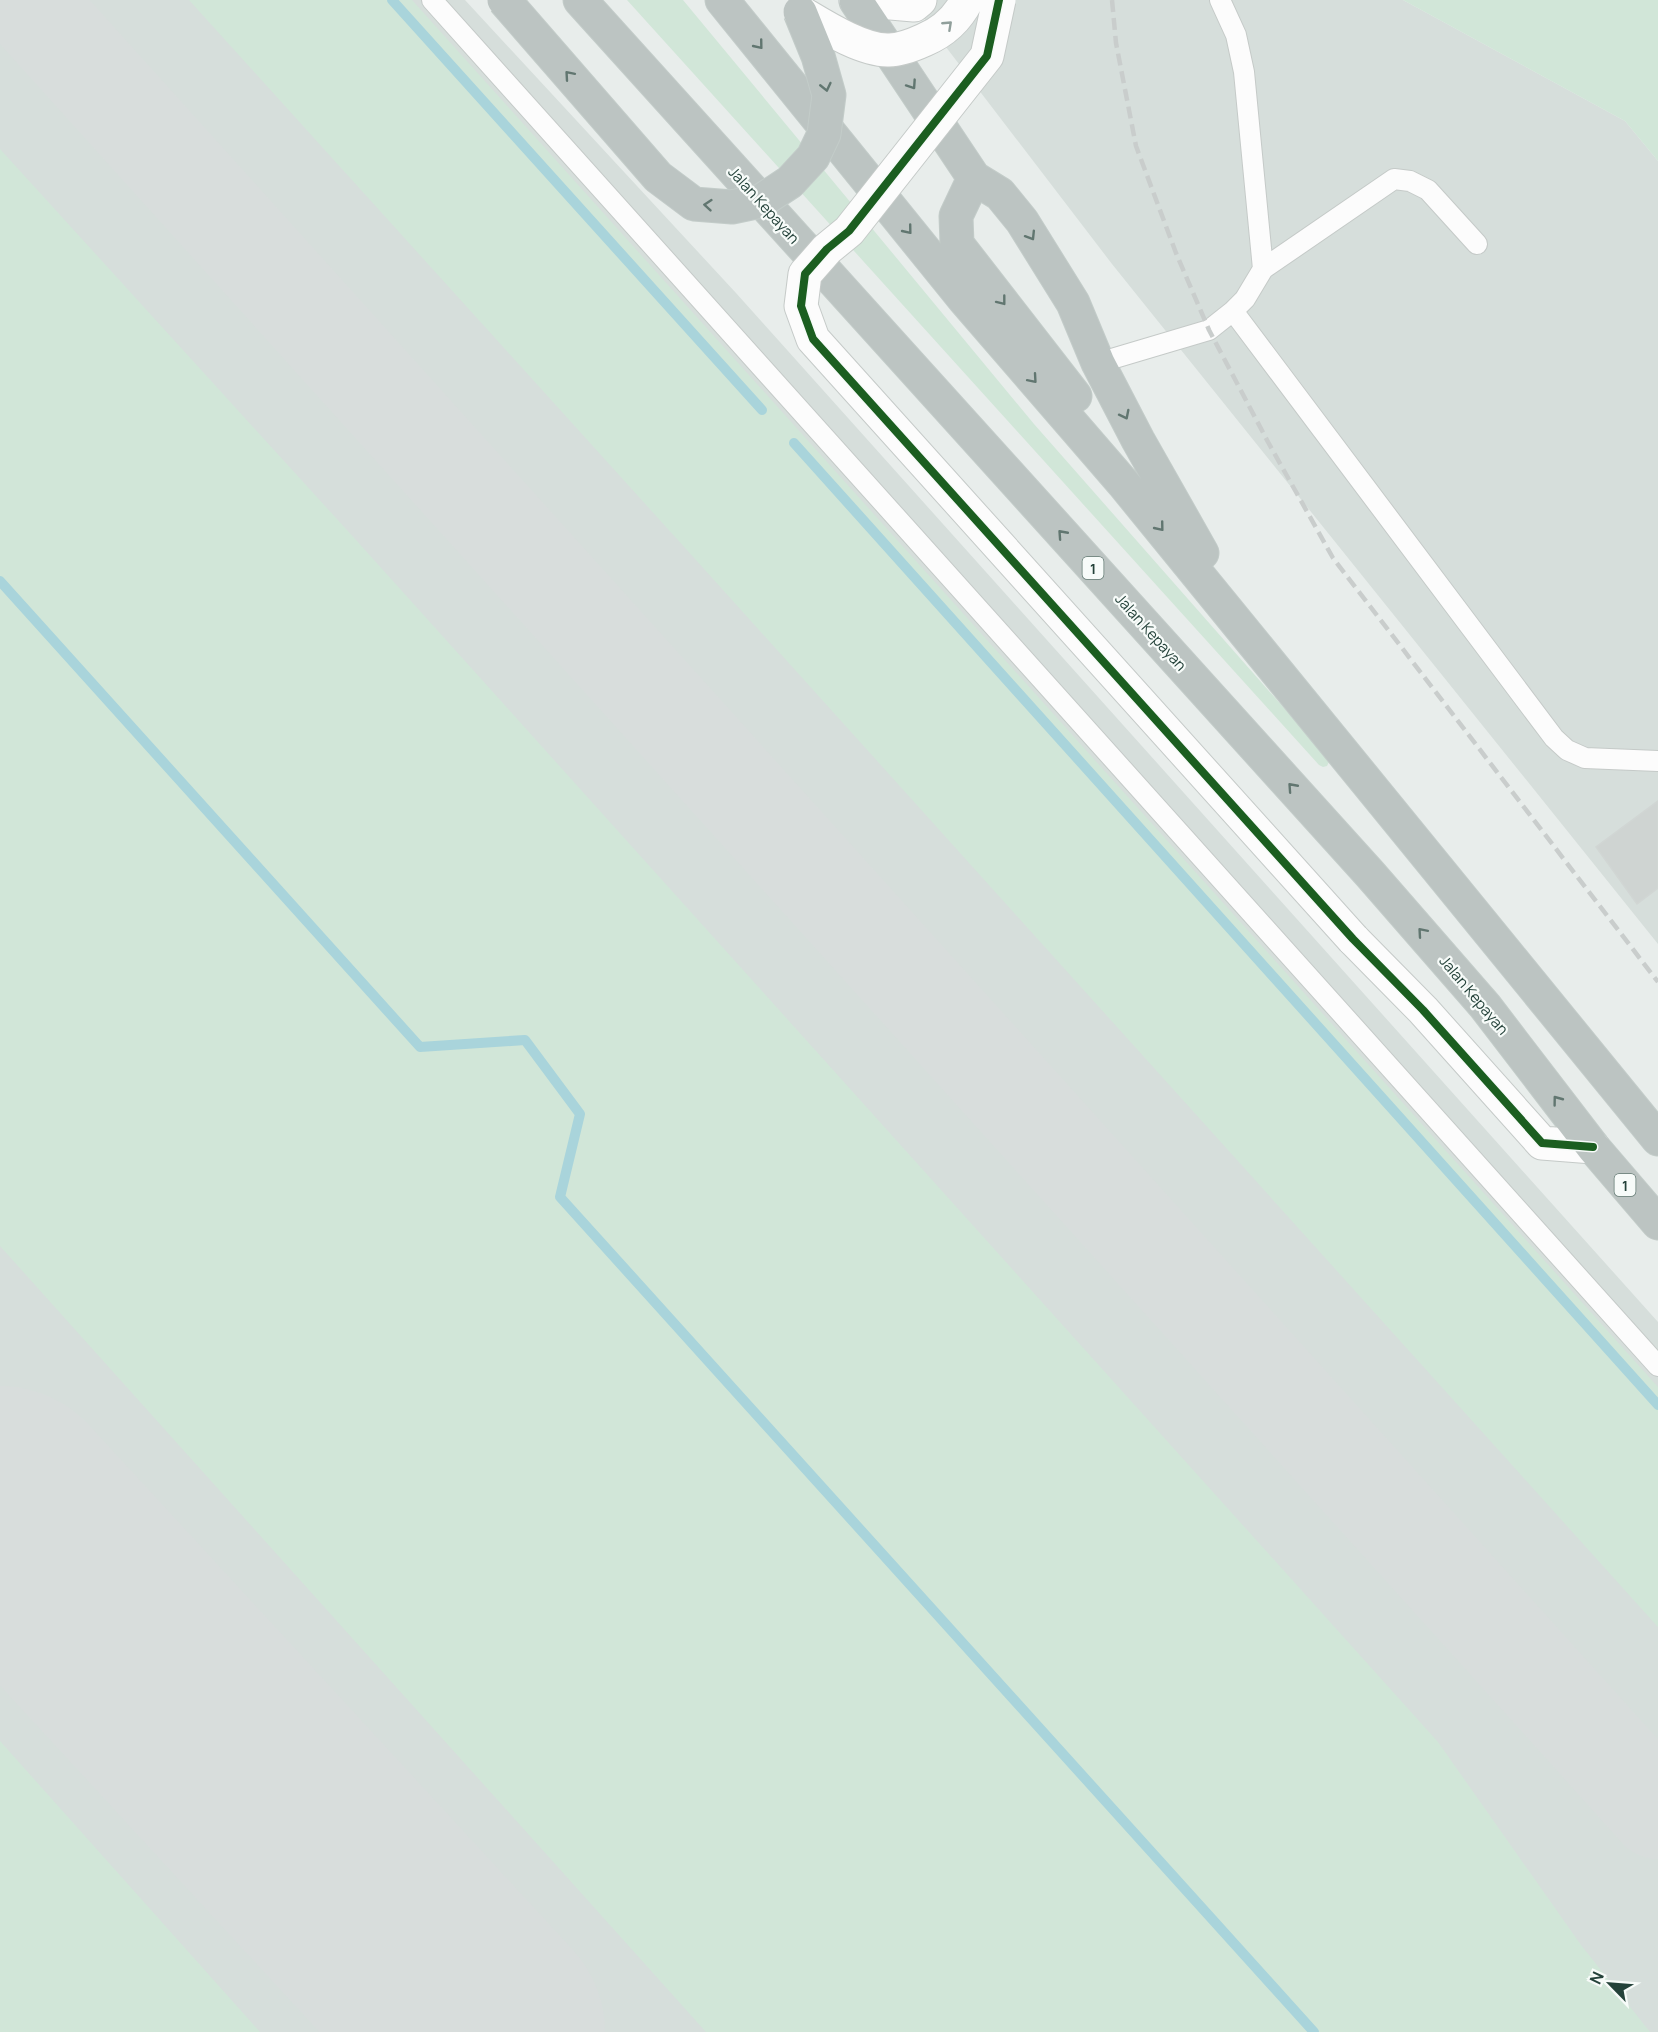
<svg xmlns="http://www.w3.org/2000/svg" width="1658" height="2032" viewBox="0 0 1658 2032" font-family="Manrope,sans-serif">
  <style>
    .built { fill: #d6dedb }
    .green { fill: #d1e6d8 }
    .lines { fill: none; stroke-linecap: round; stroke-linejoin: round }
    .stream { stroke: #a9d4db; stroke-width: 10 }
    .taxiway { stroke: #d8dddc; stroke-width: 96 }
    .runway { stroke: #d8dddc; stroke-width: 242 }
    .building { fill: #cfd4d2; stroke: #d1d6d4; stroke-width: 1.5 }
    .lane-casing { stroke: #c5cac8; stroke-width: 22 }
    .street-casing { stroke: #c5cac8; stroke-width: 35 }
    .highway-casing { stroke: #c3ccc9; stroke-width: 35 }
    .lane { stroke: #fcfcfc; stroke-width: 20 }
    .street { stroke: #fcfcfc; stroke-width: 33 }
    .highway { stroke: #bcc4c2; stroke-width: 33 }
    .rail { stroke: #c9cdcc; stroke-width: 4.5; stroke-dasharray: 12 6; stroke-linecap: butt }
    .street-bridge-casing { stroke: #c5cac8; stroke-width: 35; stroke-linecap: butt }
    .highway-bridge-casing { stroke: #c3ccc9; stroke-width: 35; stroke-linecap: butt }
    .street-bridge { stroke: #fcfcfc; stroke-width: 33 }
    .highway-bridge { stroke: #bcc4c2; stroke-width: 33 }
    .cycleway-casing { stroke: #f7fbf9; stroke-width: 11 }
    .cycleway { stroke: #1b5e20; stroke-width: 8 }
    .oneway { stroke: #909f9b }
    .oneway2 { stroke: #617670 }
    .labels { text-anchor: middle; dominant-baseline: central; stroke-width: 4.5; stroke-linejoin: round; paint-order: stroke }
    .shield { fill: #f7fbf9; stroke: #637a73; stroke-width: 1.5 }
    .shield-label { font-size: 14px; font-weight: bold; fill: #24423a }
    .street-label { font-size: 15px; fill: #24423a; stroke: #f7fbf9 }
  </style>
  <rect width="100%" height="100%" fill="#e8edeb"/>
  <path class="built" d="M0,0H465L736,293L1658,1322V2032H0Z
    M910,0H1403L1625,121L1658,161V944L1112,264Z"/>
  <path class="green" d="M189,0H412L1658,1387V1627L696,560Z
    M627,0H683L1034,424L1328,758L1329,762L1327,766L1323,767L1319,765Z
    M1403,0H1658V161L1625,121Z
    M0,149L356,540L1438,1742L1581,1945L1650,2032H706L0,1246Z
    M0,1741L260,2032H0Z"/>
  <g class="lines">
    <path class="stream" d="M392,0L762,410
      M794,443L1658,1405
      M0,581L420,1047L525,1040L580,1114L560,1197L1314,2032"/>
    <path class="taxiway" d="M25,0L1658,1811"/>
    <path class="runway" d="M0,1507L484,2032"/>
  </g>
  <path class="building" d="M1658,801V888L1637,904L1596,847Z"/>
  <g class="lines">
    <defs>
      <path id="lane" d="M432,0L1658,1366
        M1220,0L1236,35L1244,72L1263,269
        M1233,311L1554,738L1567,750L1585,758L1658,761
        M1098,363L1209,330L1233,311L1245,299L1263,269L1394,179L1410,181L1428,190L1477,244"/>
      <path id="street" d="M856,0L914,5L920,0
        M1353,939L1423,1010L1542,1143L1593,1147"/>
      <path id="highway" d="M580,0L1370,874L1485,1006L1593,1147L1658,1223
        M722,0L964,299L1123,483L1658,1139
        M856,1L974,178L1000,194L1022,221L1073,303L1098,363L1138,440L1202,553
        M974,178L956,216L957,244L1075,396"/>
    </defs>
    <use href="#lane" class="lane-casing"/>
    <use href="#street" class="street-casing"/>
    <use href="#highway" class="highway-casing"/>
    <use href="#lane" class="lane"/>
    <use href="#street" class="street"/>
    <use href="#highway" class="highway"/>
    <path class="rail" d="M1112,0L1116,43L1136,146L1176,253L1209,330L1268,442L1333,558L1658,982"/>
    <defs>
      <path id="street-bridge" d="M999,0L987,56L849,231L827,249L805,274L801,306L813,339L1353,939
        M800,12C822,25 862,51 889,50C901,50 913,45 924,40C943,32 958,18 967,0"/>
      <path id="highway-bridge" d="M504,0L658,177L694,204L732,207L761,201L790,182L813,157L824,134L829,95L818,56L800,12"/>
    </defs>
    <use href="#street-bridge" class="street-bridge-casing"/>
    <use href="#highway-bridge" class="highway-bridge-casing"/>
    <use href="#street-bridge" class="street-bridge"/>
    <use href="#highway-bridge" class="highway-bridge"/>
    <defs>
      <path id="cycleway" d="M999,0L987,56L849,231L827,249L805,274L801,306L813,339L1353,939L1423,1010L1542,1143L1593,1147"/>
    </defs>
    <use href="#cycleway" class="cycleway-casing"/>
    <use href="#cycleway" class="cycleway"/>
  </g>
  <defs><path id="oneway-chevron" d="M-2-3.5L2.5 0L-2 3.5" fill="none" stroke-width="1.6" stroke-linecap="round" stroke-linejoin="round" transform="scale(1.5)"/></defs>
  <use class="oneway" href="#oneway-chevron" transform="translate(948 25) rotate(-43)"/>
  <g class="oneway2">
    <use href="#oneway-chevron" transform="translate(759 45) rotate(51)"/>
    <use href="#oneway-chevron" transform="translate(569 75) rotate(-131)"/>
    <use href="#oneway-chevron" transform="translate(912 85) rotate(56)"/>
    <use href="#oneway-chevron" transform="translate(826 87) rotate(77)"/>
    <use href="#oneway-chevron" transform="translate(708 205) rotate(-175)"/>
    <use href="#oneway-chevron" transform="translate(908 230) rotate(51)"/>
    <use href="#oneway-chevron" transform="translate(1031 236) rotate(58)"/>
    <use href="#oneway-chevron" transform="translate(1002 301) rotate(52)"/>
    <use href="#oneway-chevron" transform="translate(1033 379) rotate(49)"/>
    <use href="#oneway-chevron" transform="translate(1125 415) rotate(63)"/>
    <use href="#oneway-chevron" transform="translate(1160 527) rotate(51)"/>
    <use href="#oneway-chevron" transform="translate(1062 534) rotate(-132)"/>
    <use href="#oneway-chevron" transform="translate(1292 787) rotate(-132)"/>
    <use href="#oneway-chevron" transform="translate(1422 932) rotate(-131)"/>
    <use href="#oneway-chevron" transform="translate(1557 1100) rotate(-127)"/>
  </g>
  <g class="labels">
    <g class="shield">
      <rect x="1082.5" y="557" width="21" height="22" rx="4.5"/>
      <rect x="1614.5" y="1174" width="21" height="22" rx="4.5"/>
    </g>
    <g class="shield-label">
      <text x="1093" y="568">1</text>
      <text x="1625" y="1185">1</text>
    </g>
    <g class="street-label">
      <text transform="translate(764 205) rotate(48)">Jalan Kepayan</text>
      <text transform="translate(1151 632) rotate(48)">Jalan Kepayan</text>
      <text transform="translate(1474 995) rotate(50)">Jalan Kepayan</text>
    </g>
  </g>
  <g transform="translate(1610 1984) rotate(295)" stroke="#f7fbf9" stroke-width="4.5" paint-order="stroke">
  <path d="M0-4.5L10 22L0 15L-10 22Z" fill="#24423a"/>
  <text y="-9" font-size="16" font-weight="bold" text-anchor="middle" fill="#24423a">N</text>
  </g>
</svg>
